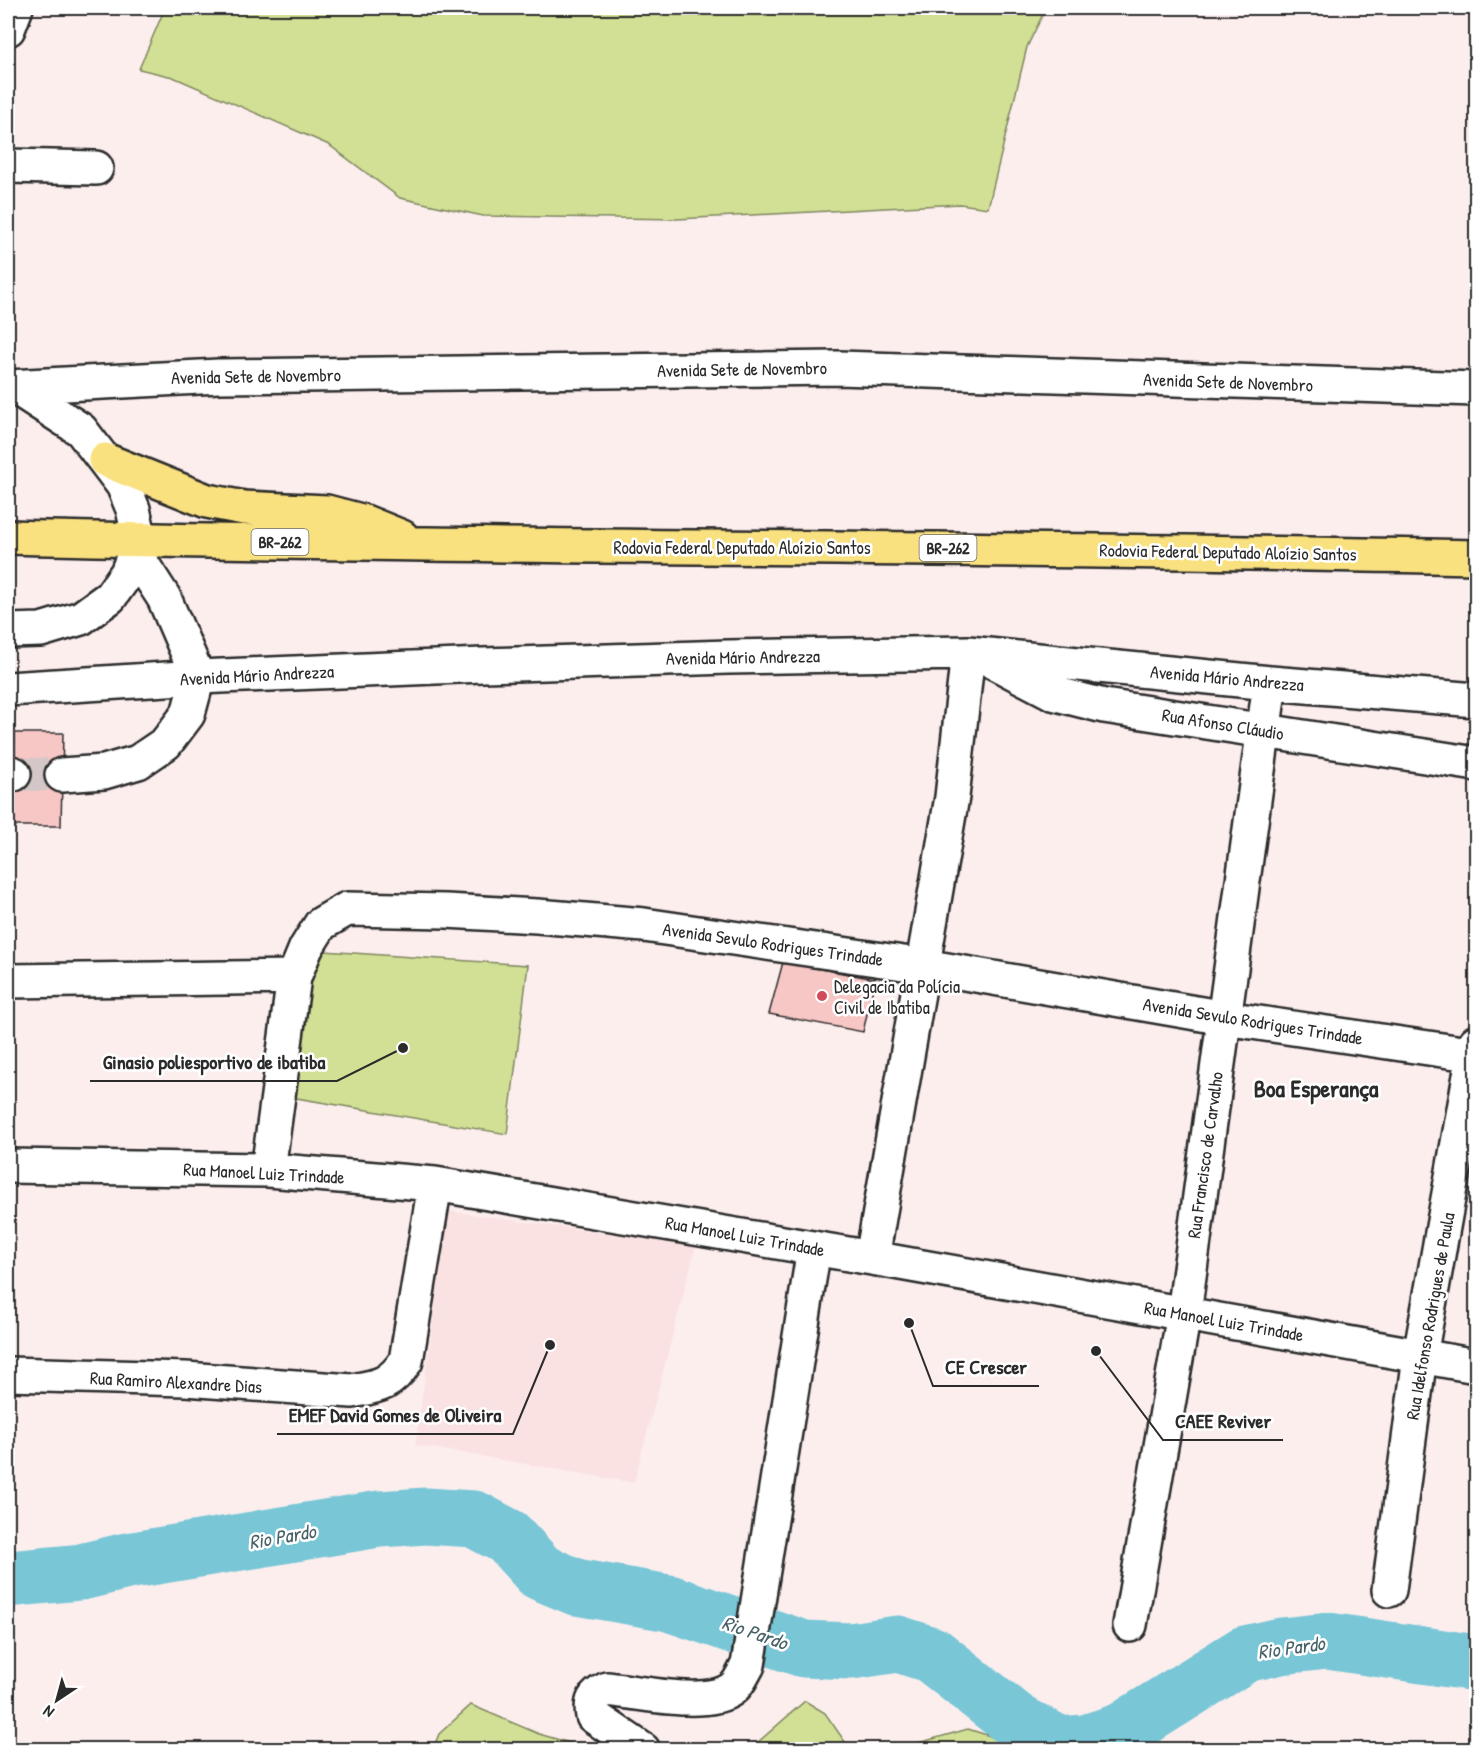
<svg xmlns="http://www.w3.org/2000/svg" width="1484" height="1757" viewBox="0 0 1484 1757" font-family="'Patrick Hand',sans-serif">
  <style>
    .built { fill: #fbe2e2 }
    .green { fill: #d1e094; stroke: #7e8660; stroke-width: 1.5 }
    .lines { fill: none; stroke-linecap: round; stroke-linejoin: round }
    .river { stroke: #78c6d6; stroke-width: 57 }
    .building { fill: #f7c7c5; stroke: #2b2b2b; stroke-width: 1.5 }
    .minor-tunnel { stroke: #d3c7c7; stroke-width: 33; stroke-dasharray: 33 16; stroke-linecap: butt }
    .minor-casing { stroke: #2b2b2b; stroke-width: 38 }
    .highway-casing { stroke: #2b2b2b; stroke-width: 38 }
    .minor { stroke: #fff; stroke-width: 33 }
    .highway { stroke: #fae180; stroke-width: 33 }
    .poi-dot { fill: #d1495b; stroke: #fff; stroke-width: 2 }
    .labels { text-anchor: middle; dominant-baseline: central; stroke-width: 5; stroke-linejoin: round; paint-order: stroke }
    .shield { fill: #fff; stroke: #6b6b6b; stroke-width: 1.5 }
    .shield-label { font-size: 16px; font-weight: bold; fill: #2b2b2b }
    .street-label { font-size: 18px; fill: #2b2b2b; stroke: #fff }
    .poi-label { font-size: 18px; fill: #2b2b2b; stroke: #fff; text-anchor: start }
    .water-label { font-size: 20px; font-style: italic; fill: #466167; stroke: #fff }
    .district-label { font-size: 24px; font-weight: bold; fill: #2b2b2b; stroke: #fff }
    .leader { fill: none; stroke: #2b2b2b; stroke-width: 2 }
    .callout-dot { fill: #2b2b2b; stroke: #fff; stroke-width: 2 }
    .callout-label { font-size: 20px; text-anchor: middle; font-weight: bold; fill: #2b2b2b; stroke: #fff; stroke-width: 5; stroke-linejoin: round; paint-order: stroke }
  </style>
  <rect width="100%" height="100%" fill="#fdeeee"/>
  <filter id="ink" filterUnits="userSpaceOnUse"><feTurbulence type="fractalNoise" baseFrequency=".0167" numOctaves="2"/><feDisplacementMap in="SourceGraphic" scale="12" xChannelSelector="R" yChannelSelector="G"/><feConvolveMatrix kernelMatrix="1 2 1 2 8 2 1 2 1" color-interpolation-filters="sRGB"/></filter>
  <g filter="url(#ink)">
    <path class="built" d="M449,1211L696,1246L634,1483L415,1445Z"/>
    <path class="green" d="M165,8H1046L1027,47L988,208L960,204L678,219L483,216L400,198L329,145L173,77L139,69Z
      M324,951L528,965L507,1134L291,1097L296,1019Z
      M805,1701L825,1713L850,1749H750Z
      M471,1705L539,1734L591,1749H433L439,1734Z
      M968,1729L993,1737L1011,1749H897Z"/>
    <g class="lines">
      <path class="river" d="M8,1579L81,1572L127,1561L379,1519L426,1516L474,1519L508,1537L540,1572L576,1587L669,1603L804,1649L851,1651L898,1644L932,1655L1017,1722L1060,1745L1085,1743L1122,1731L1245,1654L1281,1646L1328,1641L1476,1663"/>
    </g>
    <path class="building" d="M15,733H63L61,826H14Z
      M783,962L875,979L863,1032L769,1014Z"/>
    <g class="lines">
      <path class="minor-tunnel" d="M14,774L62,775"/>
      <defs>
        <path id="minor" d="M8,29L16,8
          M8,166L96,168
          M8,387L219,376L839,368L1476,389
          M8,631L41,630L81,618L110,597L127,573L140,540L133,509L123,485L81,430L15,387
          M992,661L1053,693L1104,706L1476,764
          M8,689L198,677L483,665L728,657L968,653L1270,683L1476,700
          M8,772L14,774
          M62,775L104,772L138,762L166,743L188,714L198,677L164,598L135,553
          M8,981L294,977
          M8,1166L268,1170L435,1184L872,1258L1476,1366
          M268,1170L294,977L306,948L321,924L347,909L446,911L537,916L644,925L924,966L1225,1018L1476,1055
          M872,1258L952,797L968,653
          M8,1374L185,1379L352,1391C379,1386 390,1385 406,1361L435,1184
          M1389,1590L1420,1356L1476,1042
          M1130,1625L1184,1313L1270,683
          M643,1750L593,1716C590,1701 594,1695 607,1689C638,1692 707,1708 732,1689C739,1684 744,1672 748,1665L814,1248"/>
        <path id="highway" d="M105,460L207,501L244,508L327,512L365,522L402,537
          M8,537C497,549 987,546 1476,557"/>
      </defs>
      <use href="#minor" class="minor-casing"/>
      <use href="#highway" class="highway-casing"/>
      <use href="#minor" class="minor"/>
      <use href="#highway" class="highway"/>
    </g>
  </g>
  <circle class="poi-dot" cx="822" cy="996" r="6"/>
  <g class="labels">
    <g class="shield">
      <rect x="251.5" y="529" width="57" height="26" rx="4.5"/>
      <rect x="919.5" y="535" width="57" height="26" rx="4.5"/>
    </g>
    <g class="shield-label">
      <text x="280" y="542">BR-262</text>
      <text x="948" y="548">BR-262</text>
    </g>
    <g class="street-label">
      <text transform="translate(742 369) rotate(-1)">Avenida Sete de Novembro</text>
      <text transform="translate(256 376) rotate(-1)">Avenida Sete de Novembro</text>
      <text transform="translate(1228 382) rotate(2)">Avenida Sete de Novembro</text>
      <text x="742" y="547">Rodovia Federal Deputado Aloízio Santos</text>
      <text transform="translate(1228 552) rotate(1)">Rodovia Federal Deputado Aloízio Santos</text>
      <text transform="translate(743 657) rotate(-1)">Avenida Mário Andrezza</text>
      <text transform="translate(257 675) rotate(-3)">Avenida Mário Andrezza</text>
      <text transform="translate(1227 678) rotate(5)">Avenida Mário Andrezza</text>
      <text transform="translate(1223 724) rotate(9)">Rua Afonso Cláudio</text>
      <text transform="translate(773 944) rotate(8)">Avenida Sevulo Rodrigues Trindade</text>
      <text transform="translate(1253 1021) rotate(9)">Avenida Sevulo Rodrigues Trindade</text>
      <text transform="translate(1205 1155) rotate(-82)">Rua Francisco de Carvalho</text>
      <text transform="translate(264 1173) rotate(3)">Rua Manoel Luiz Trindade</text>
      <text transform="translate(745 1236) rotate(10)">Rua Manoel Luiz Trindade</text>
      <text transform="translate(1430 1316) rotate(-80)">Rua Idelfonso Rodrigues de Paula</text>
      <text transform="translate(1224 1321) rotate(10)">Rua Manoel Luiz Trindade</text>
      <text transform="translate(176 1382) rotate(3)">Rua Ramiro Alexandre Dias</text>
    </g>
    <g class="poi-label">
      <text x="834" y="986">Delegacia da Polícia<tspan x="834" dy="21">Civil de Ibatiba</tspan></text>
    </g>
    <g class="water-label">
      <text transform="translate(282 1536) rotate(-10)">Rio Pardo</text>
      <text transform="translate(755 1632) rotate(19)">Rio Pardo</text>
      <text transform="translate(1291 1647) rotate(-8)">Rio Pardo</text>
    </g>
    <g class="district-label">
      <text x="1316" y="1088">Boa Esperança</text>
    </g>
  </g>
  <path class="leader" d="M403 1048L337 1081H90M909 1323L933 1386H1039M550 1345L513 1434H277M1096 1351L1163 1440H1283"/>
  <g class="callout-dot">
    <circle cx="403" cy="1048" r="6"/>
    <circle cx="909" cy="1323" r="6"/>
    <circle cx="550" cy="1345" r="6"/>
    <circle cx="1096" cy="1351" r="6"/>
  </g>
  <g class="callout-label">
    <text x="214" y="1069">Ginasio poliesportivo de ibatiba</text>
    <text x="986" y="1374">CE Crescer</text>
    <text x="395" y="1422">EMEF David Gomes de Oliveira</text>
    <text x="1223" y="1428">CAEE Reviver</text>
  </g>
  <rect width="1484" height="1757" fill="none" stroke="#fff" stroke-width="30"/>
  <rect x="15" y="15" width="1454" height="1727" fill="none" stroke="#2b2b2b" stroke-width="2" filter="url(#ink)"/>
  <g transform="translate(57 1700) rotate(216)" stroke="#ffffff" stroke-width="4.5" paint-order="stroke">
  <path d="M0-4.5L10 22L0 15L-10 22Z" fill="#2b2b2b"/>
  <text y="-9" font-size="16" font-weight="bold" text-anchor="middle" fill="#2b2b2b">N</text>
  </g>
</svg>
